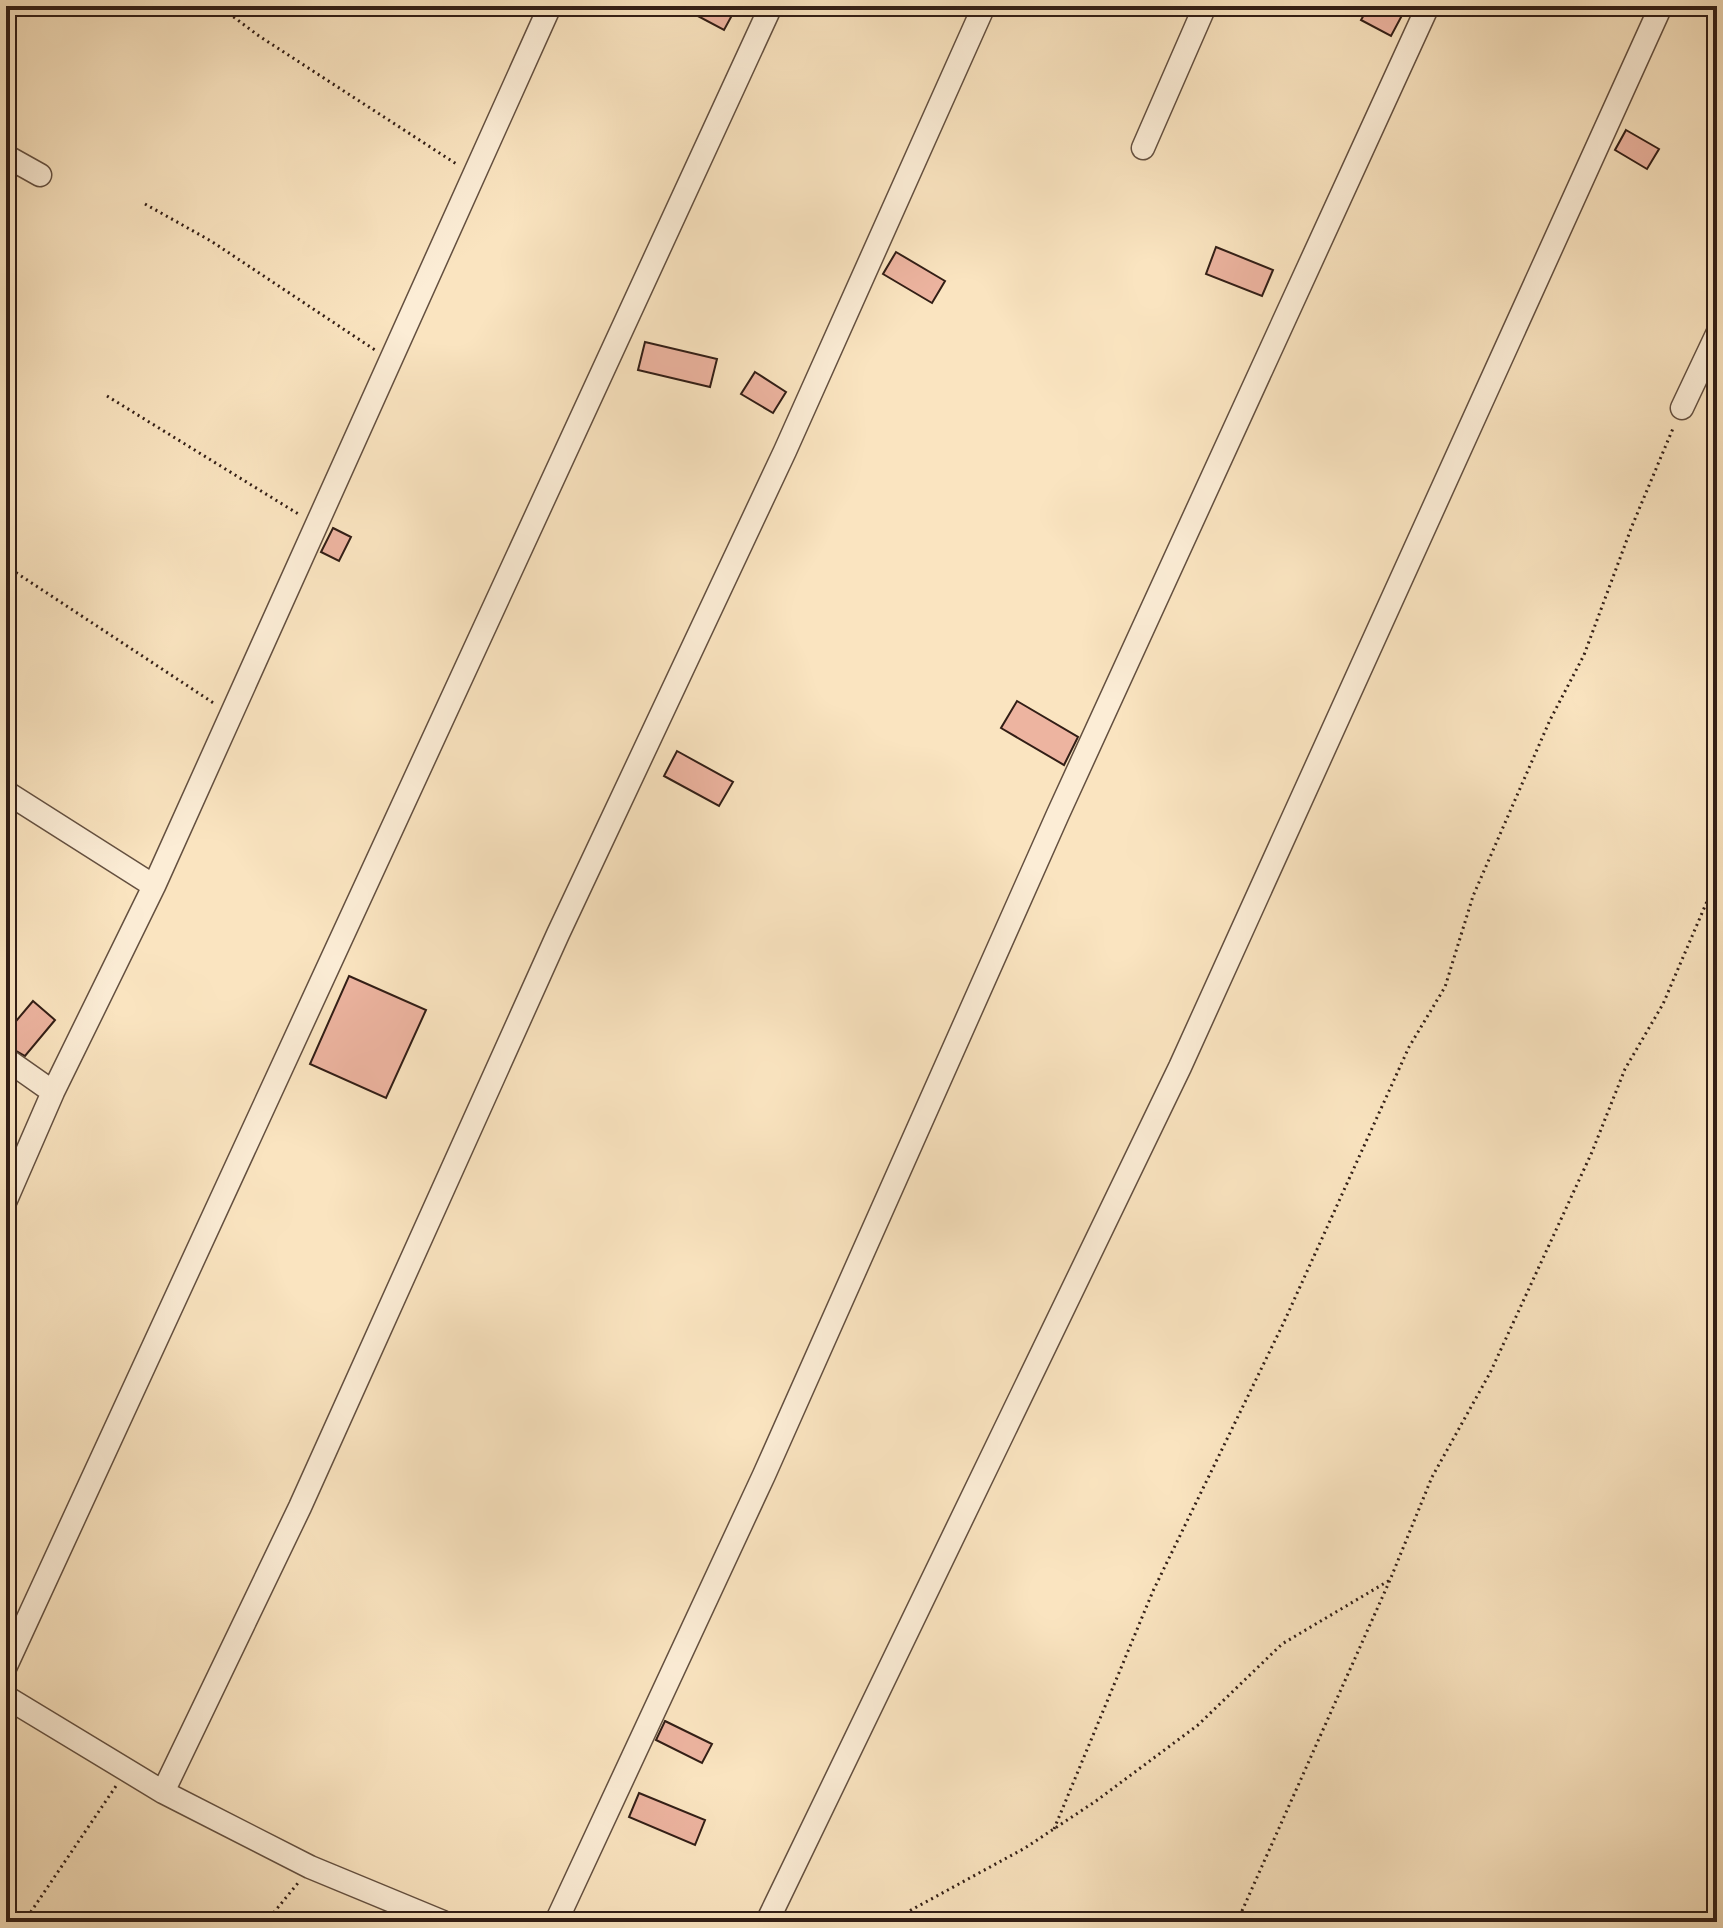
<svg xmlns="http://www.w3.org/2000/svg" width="1723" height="1928" viewBox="0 0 1723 1928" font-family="'IM FELL Double Pica',serif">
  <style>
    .building { fill: #edb4a0; stroke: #321e16; stroke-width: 2 }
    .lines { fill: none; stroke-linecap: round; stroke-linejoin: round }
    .minor-casing { stroke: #645040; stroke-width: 25 }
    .path { stroke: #321e16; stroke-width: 3; stroke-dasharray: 2 4; stroke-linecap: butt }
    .minor { stroke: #fcedd6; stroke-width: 22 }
  </style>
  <rect width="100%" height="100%" fill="#fae4c0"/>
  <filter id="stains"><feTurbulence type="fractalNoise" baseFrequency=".0025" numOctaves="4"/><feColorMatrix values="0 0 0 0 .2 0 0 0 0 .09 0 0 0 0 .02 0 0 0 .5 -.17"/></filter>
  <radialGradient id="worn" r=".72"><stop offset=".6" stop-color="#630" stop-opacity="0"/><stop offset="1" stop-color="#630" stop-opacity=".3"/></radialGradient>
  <path class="building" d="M679,6H737L724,30Z
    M1369,6H1407L1391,36L1361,20Z
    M1626,130L1659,149L1647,169L1615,150Z
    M1216,247L1273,270L1262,296L1206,274Z
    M896,252L945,281L932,303L883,274Z
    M645,342L717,359L710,387L638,370Z
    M755,372L786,392L773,413L741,394Z
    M333,528L351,537L339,561L321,552Z
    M1017,701L1078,737L1064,765L1001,728Z
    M677,751L733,782L719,806L664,776Z
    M349,976L426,1010L386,1098L310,1064Z
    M33,1001L55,1020L25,1056L6,1045V1033Z
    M665,1721L712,1744L702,1763L656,1740Z
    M639,1793L705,1820L695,1845L629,1817Z"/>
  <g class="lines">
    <defs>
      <path id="minor" d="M1143,148L1205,6
        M6,156L40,175
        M1682,408L1717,334
        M6,792L154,886
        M6,1059L53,1092
        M6,1200L53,1092L154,886L550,6
        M6,1666L771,6
        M6,1697L163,1792L310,1867L443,1922
        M163,1792L300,1507L558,934L785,451L984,6
        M556,1922L764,1475L1058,814L1428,6
        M767,1922L1180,1067L1661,6"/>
    </defs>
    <use href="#minor" class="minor-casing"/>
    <path class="path" d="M219,6L259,36L458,165
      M145,204L211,241L375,350
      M107,396L300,515
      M6,566L215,704
      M1054,1829L1153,1591L1284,1322L1409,1047L1445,987L1473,896L1550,720L1584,655L1632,526L1674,426
      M24,1922L116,1786
      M266,1922L298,1883
      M889,1922L1025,1848L1096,1801L1198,1725L1282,1644L1390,1580
      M1237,1922L1390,1580L1432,1477L1490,1373L1592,1152L1625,1069L1663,1004L1717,878"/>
    <use href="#minor" class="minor"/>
  </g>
  <rect width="1723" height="1928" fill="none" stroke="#fae4c0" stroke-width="32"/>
  <rect x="8" y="8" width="1707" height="1912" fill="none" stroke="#321e16" stroke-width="4"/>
  <rect x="16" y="16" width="1691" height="1896" fill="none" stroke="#321e16" stroke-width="2"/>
  <rect width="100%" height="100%" filter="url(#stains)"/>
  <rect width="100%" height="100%" fill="url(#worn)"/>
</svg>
